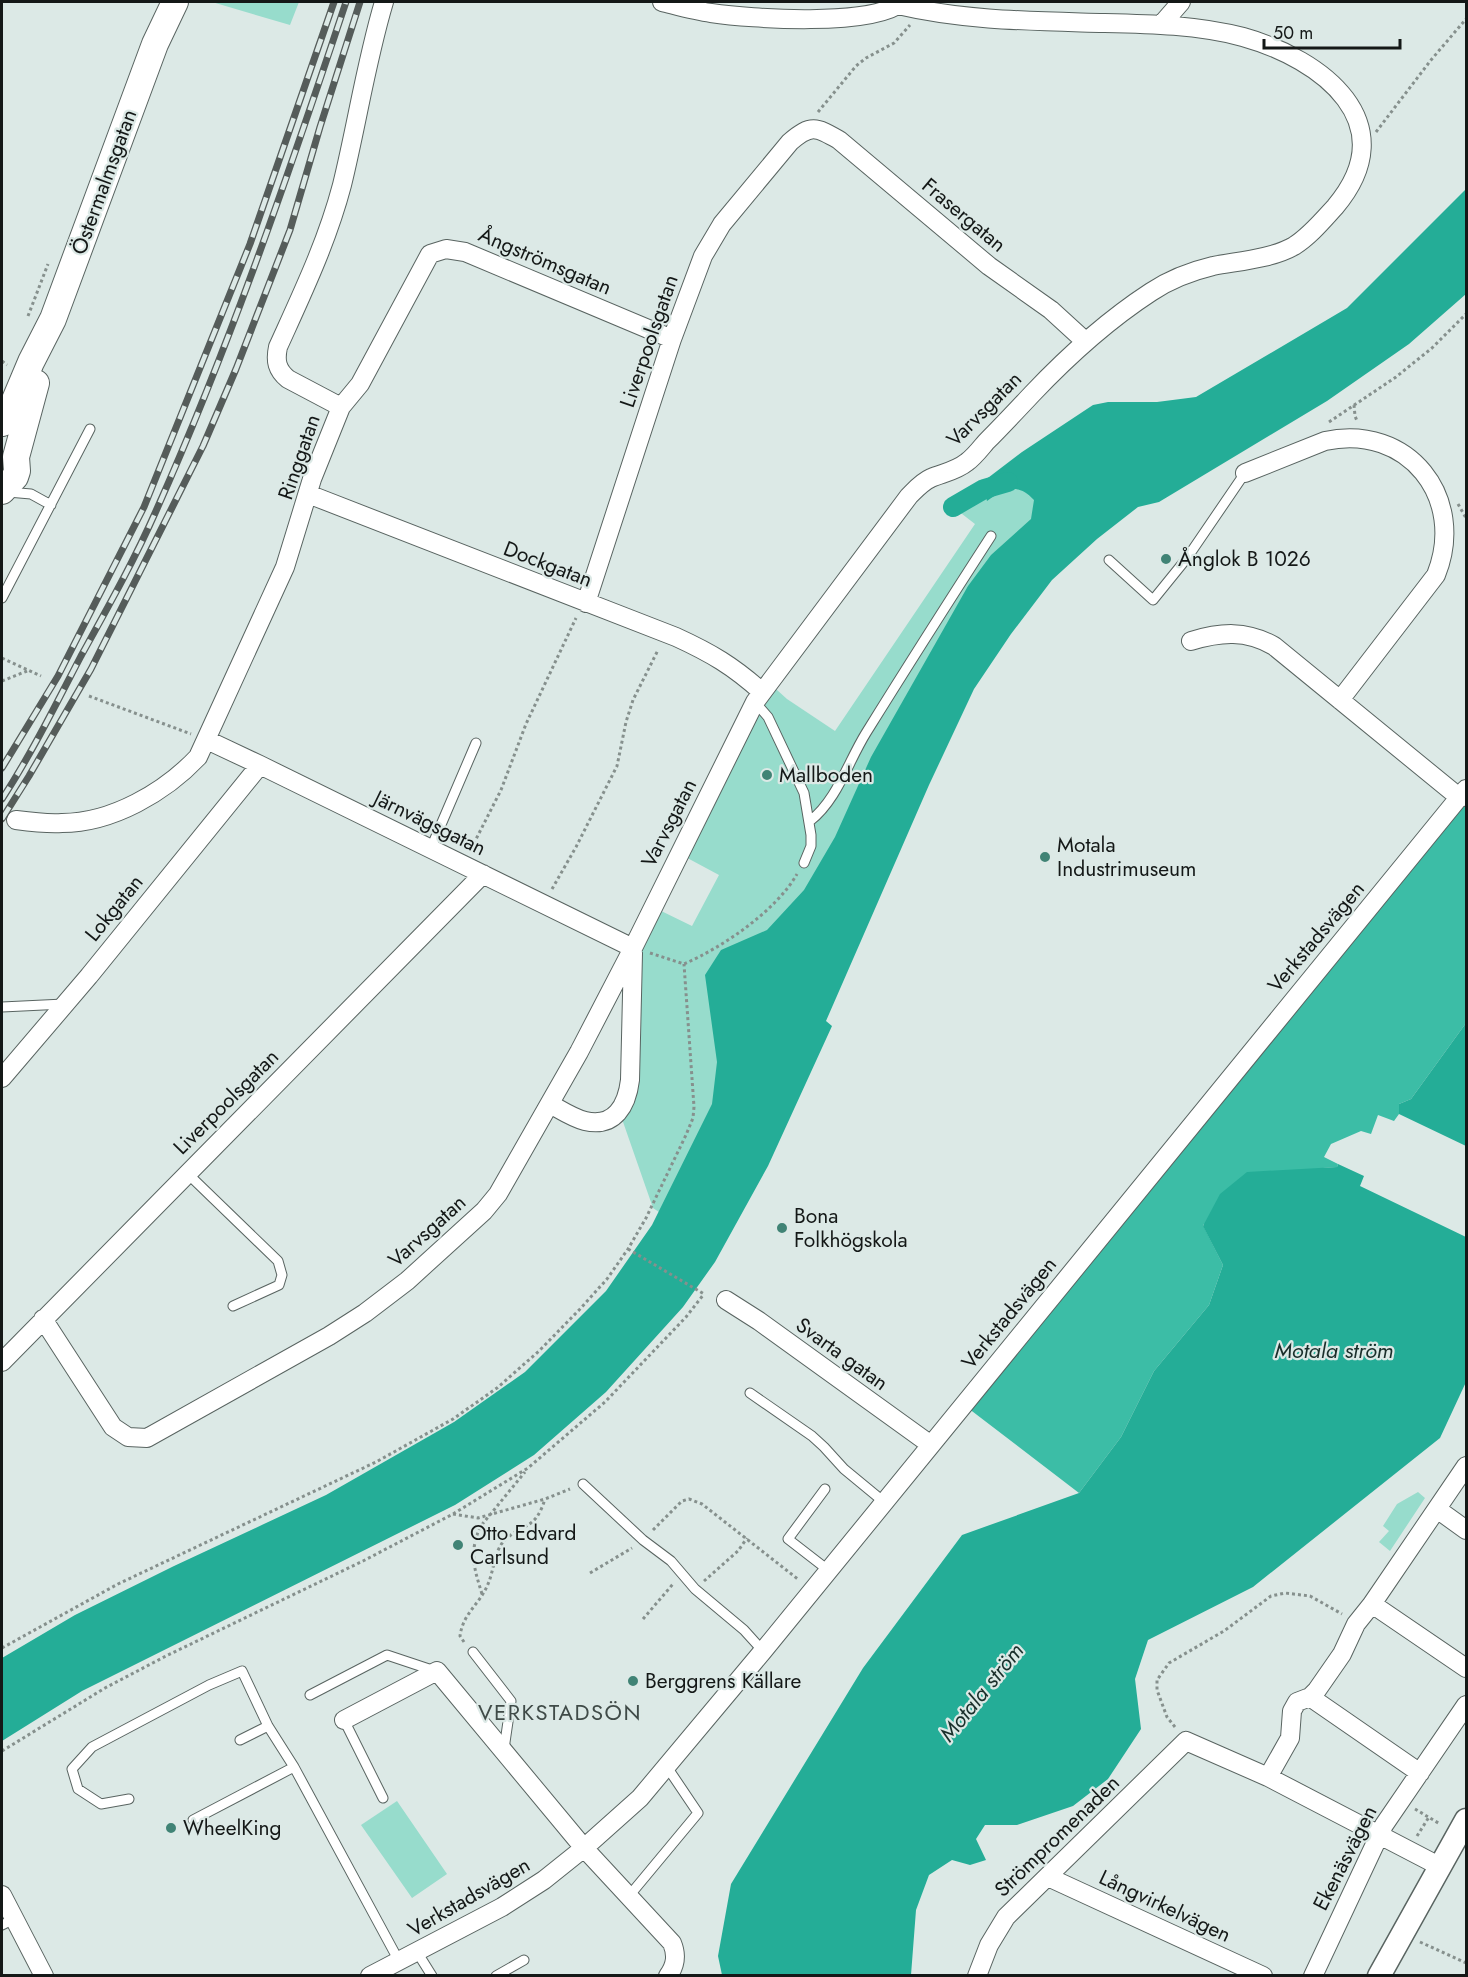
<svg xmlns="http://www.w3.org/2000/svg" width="1468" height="1977" viewBox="0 0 1468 1977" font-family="Jost,sans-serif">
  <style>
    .green { fill: #97dccc }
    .forest { fill: #3cbda6 }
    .water { fill: #24ad97 }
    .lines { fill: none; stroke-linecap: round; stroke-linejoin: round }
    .canal { stroke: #24ad97; stroke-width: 20 }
    .service-casing { stroke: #596461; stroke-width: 11 }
    .minor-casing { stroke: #596461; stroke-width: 20 }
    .tertiary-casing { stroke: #596461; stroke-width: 25 }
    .secondary-casing { stroke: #596461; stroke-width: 28 }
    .path { stroke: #86908d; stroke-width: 3; stroke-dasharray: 3 3; stroke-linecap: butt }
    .service { stroke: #fff; stroke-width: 9 }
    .minor { stroke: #fff; stroke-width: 18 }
    .tertiary { stroke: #fff; stroke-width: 22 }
    .secondary { stroke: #fff; stroke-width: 26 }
    .rail-casing { stroke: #555c5a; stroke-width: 7 }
    .rail { stroke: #dce9e6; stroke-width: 4.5; stroke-dasharray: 14; stroke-linecap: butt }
    .poi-dot { fill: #408375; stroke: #dce9e6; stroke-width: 2 }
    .labels { text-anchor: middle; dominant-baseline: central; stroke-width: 4.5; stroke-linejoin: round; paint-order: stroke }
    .street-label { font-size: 21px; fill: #141817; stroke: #dce9e6 }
    .poi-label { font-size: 21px; fill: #141817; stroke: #dce9e6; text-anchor: start }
    .water-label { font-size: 22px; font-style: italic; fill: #1a2f2b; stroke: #dce9e6 }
    .neighbourhood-label { font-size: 22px; letter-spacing: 1.5px; fill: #404b48; stroke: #dce9e6 }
  </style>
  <rect width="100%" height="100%" fill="#dce9e6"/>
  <path class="green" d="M212,2H299L290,25Z
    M1057,467L970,647L696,1237L653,1208L622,1119L638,939L653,907L692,926L719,875L678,853L767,681L787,699L835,731L975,524L953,507L984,489Z
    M1418,1492L1425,1498L1390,1551L1379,1542L1389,1531L1383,1526L1397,1504Z
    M397,1801L447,1874L412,1898L361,1825Z"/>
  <path class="forest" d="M1466,789V1023L1411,1099L1399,1104V1114L1394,1121L1378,1115L1371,1134L1361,1131L1331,1144L1324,1157L1338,1164L1337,1167L1323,1168L1203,1225L1223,1265L1209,1305L1154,1371L1121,1437L1079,1493L964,1405Z"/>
  <path class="water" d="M1466,189V294L1409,344L1327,401L1159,502L1138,507L1097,539L1052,580L1011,634L974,689L929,785L826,1021L832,1026L768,1166L715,1262L683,1307L606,1392L534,1455L455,1505L82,1691L2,1741V1658L75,1615L174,1566L326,1495L454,1422L525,1372L606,1291L652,1225L712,1104L717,1062L705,975L721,950L767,930L804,890L835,837L871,757L968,586L991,555L1031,519L1034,500C1018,482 1004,489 987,501L984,489L976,487L1022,452L1093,405L1108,402H1157L1196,397L1347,308Z
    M1466,1023V1146L1399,1114V1104L1411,1099Z
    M1338,1164L1364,1176L1360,1186L1466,1237V1382L1440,1438L1253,1587L1148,1640L1135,1679L1141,1729L1108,1779L1073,1806L1017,1825H985L976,1839L986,1860L970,1865L952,1860L929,1875L916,1910L911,1975H722L718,1956L731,1884L863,1668L962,1535L1079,1493L1121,1437L1154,1371L1209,1305L1223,1265L1203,1226L1220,1194L1247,1172L1337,1167Z"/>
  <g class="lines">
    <path class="canal" d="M953,507L984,489L1008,482"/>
    <defs>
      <path id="service" d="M8,492L31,494L51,505
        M1109,560L1153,600L1187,558L1245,473
        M2,598L90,429
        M755,702L768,717L804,793L811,835V846L804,863
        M810,821C837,800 848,762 866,733C907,667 949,601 991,536
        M431,848L476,743
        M2,1007L64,1004
        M187,1173L278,1261L282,1275L279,1285L233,1306
        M750,1393L812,1436L824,1447L844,1469L884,1502
        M583,1484L643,1540L671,1561L695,1589L744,1630L763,1651
        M825,1489L788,1539L828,1570
        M473,1652L511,1701L504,1749
        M310,1695L387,1655L435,1671
        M344,1720L383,1798
        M240,1740L268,1726
        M129,1799L101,1804L78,1789L72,1769L92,1747L209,1685L242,1671L268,1726L294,1767
        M193,1820L294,1767L399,1961
        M629,1896L698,1813L667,1767
        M2,1925L14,1919
        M417,1952L432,1976
        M496,1976L524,1960"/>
      <path id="minor" d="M662,2C678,6 695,11 711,13C751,19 872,27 902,2
        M1161,25L1181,2
        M341,407L288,379C277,370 275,361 278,347C302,294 327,242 342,185C357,124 366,62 384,2
        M1245,473L1325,441C1408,423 1467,498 1436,575L1340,700
        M308,494L676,637C711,653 733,666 762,692
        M586,603L672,339L703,256L722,224L790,142C811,124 816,127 839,140L989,266L1051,310L1086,342
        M1191,641C1221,632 1246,630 1274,646L1460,798
        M207,740L260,765L633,948
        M16,820C31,822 47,824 62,823C112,823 165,792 198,757L285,567L312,479L341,407L360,384L430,254L446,249L465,252L672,339
        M2,1078L89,976L260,765
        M550,1104C561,1110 573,1118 585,1121C615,1128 627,1105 630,1080L633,953
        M726,1300L759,1321L931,1445
        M43,1319L113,1427L128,1437L147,1438L329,1336L365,1313L407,1281L484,1211L498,1194L579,1052L633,948L755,702L909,496C916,489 922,482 931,478C943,473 956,471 967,462C974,457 980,449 986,442C1002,426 1017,410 1032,394C1068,356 1108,320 1151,292C1169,280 1192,271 1213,266C1239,261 1271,259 1294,246C1310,236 1323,220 1335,207C1406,123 1322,59 1243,37C1198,25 1150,24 1104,23C1035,21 965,21 898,5
        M2,1362L483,874
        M1437,1509L1466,1530
        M1372,1604L1466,1668
        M1310,1697L1420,1773
        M344,1720L437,1671L584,1848L672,1943C677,1955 676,1965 668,1976
        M1268,1777L1290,1738L1292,1711L1297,1702L1310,1697L1317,1690L1342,1654L1356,1624L1372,1604L1466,1466
        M1048,1877L1263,1976
        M2,1895L44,1976
        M370,1976L502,1907L544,1880L584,1848L640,1798L763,1651L1466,789
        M977,1976L989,1945L1006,1917L1186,1741L1268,1777L1439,1866
        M1313,1976L1384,1825L1466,1705"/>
      <path id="tertiary" d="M1379,1976L1466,1820"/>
      <path id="secondary" d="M2,423L12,407L31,362L53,319L155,44L175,2
        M2,491L15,477L17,471L16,457L36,383"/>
    </defs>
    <use href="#service" class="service-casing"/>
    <use href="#minor" class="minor-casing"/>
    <use href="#tertiary" class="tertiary-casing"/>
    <use href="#secondary" class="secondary-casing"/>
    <path class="path" d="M818,112L856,66L866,58L894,43L910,25
      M1376,132L1431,60L1466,19
      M28,316L48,264
      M2,361L7,365
      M1354,405L1355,416L1357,421
      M1329,422L1396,377L1432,348L1466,314
      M1458,504L1466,518
      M2,658L41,676
      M2,681L27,671
      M89,696L191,734
      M471,849L501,790L526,724L576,618
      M552,889L576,847L617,766L626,722L633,700L658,650
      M650,953L684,964C723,947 776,911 797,874
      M628,1249L704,1294
      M453,1514L478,1518L545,1499L570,1489
      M653,1530L682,1501L689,1499L702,1504L799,1580
      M590,1573L632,1548
      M704,1581L738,1551L747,1538
      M482,1594C474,1568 469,1553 480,1527L525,1472
      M643,1619L673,1584
      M464,1642L460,1636C463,1613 480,1604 488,1584C494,1571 494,1550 505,1540C524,1522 535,1531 545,1499
      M2,1648L118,1584L376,1462L453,1419L497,1388L539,1351L580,1309L607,1279L628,1249L646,1218L686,1135L693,1118L694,1107L684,964
      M1175,1727L1167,1717L1157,1690V1680L1169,1663L1224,1631L1271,1596L1285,1593L1310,1596L1342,1614
      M2,1751L105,1688L166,1656L363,1561L453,1514L528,1468L605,1402L686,1317L704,1294
      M1415,1809L1440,1824
      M1417,1836L1429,1817
      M1420,1942L1466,1963"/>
    <use href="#service" class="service"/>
    <use href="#minor" class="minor"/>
    <use href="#tertiary" class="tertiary"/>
    <use href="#secondary" class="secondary"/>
    <defs>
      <path id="rail" d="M2,768L58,676L144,507L250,244L334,2
        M2,799C32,753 56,704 81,656C107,609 134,561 156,511C230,345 289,173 346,2
        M2,819L29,776L91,669L203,446L236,369L290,230L320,127L360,2"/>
    </defs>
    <use href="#rail" class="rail-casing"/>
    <use href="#rail" class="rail"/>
  </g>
  <g class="poi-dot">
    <circle cx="1166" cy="559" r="6"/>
    <circle cx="767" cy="775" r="6"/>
    <circle cx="1045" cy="857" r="6"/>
    <circle cx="782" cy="1228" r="6"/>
    <circle cx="458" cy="1545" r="6"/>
    <circle cx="633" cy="1681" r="6"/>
    <circle cx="171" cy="1828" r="6"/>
  </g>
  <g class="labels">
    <g class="street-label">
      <text transform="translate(104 182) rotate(-70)">Östermalmsgatan</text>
      <text transform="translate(964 215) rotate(40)">Frasergatan</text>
      <text transform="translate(545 261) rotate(23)">Ångströmsgatan</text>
      <text transform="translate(649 341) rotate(-71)">Liverpoolsgatan</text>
      <text transform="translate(984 409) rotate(-45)">Varvsgatan</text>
      <text transform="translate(299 457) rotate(-71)">Ringgatan</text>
      <text transform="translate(548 564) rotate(21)">Dockgatan</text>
      <text transform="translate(430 823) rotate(26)">Järnvägsgatan</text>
      <text transform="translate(669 823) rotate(-63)">Varvsgatan</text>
      <text transform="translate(114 908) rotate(-51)">Lokgatan</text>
      <text transform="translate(1316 937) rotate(-50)">Verkstadsvägen</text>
      <text transform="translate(226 1102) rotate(-45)">Liverpoolsgatan</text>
      <text transform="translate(427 1231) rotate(-42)">Varvsgatan</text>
      <text transform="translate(1009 1313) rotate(-51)">Verkstadsvägen</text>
      <text transform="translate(842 1354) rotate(36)">Svarta gatan</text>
      <text transform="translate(1057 1836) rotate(-44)">Strömpromenaden</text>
      <text transform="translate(1345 1858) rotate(-63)">Ekenäsvägen</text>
      <text transform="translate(469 1897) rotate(-30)">Verkstadsvägen</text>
      <text transform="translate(1165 1906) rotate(25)">Långvirkelvägen</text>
    </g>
    <g class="poi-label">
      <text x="1178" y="559">Ånglok B 1026</text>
      <text x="779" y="775">Mallboden</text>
      <text x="1057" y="845">Motala<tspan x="1057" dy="24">Industrimuseum</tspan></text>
      <text x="794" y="1216">Bona<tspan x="794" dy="24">Folkhögskola</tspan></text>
      <text x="470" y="1533">Otto Edvard<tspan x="470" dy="24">Carlsund</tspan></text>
      <text x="645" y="1681">Berggrens Källare</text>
      <text x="183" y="1828">WheelKing</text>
    </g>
    <g class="water-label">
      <text x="1334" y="1350">Motala ström</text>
      <text transform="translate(981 1692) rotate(-51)">Motala ström</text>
    </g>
    <g class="neighbourhood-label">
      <text x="560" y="1712">VERKSTADSÖN</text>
    </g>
  </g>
  <rect width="1468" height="1977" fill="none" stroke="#141817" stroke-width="6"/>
  <path d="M1264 39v9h136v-9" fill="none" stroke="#141817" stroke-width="3"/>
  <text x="1273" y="39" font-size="18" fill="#141817" stroke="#dce9e6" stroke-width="4.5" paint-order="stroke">50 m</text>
</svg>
